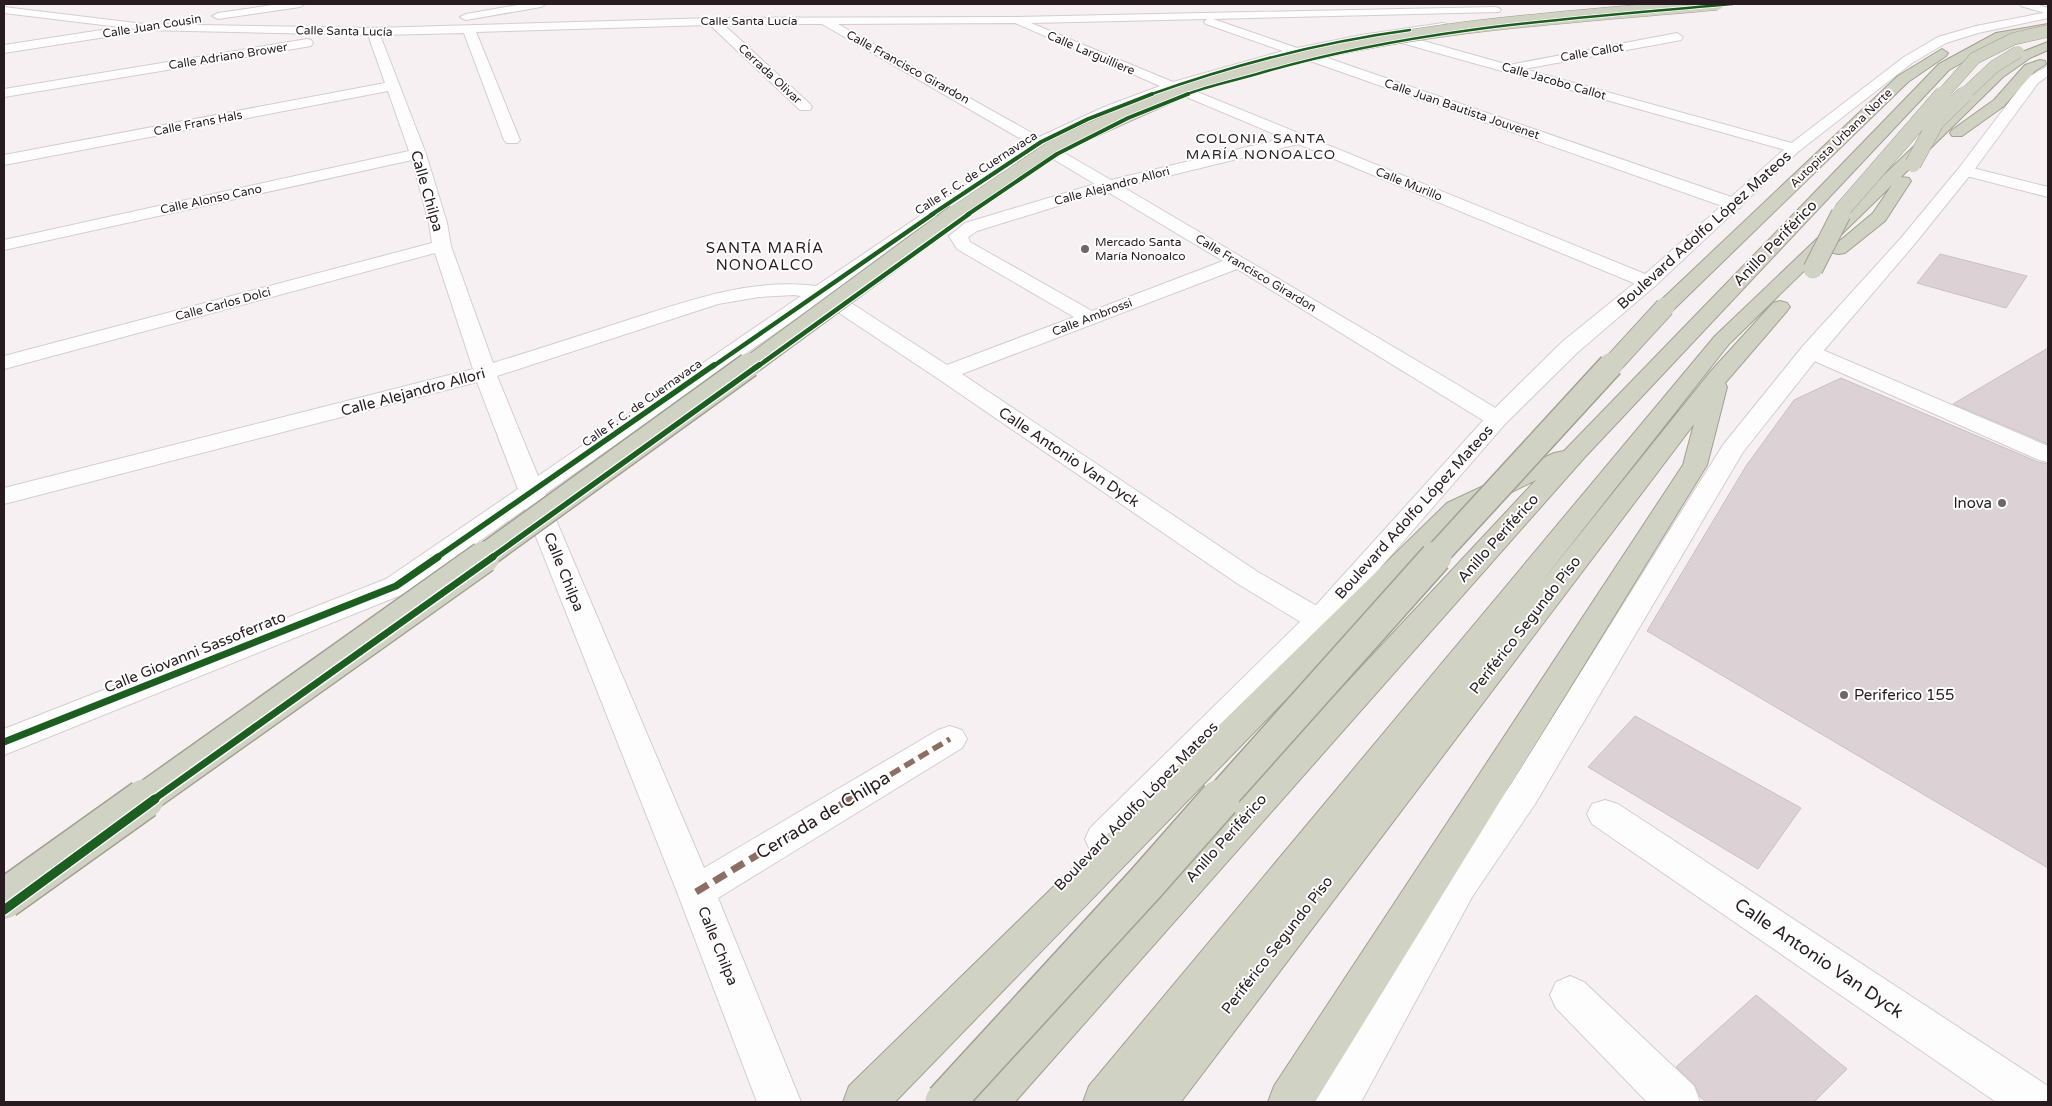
<svg xmlns="http://www.w3.org/2000/svg" width="2052" height="1106" viewBox="0 0 2052 1106" font-family="'Varela Round',sans-serif">
  <style>
    .building { fill: #dcd2d6; stroke: #c8c0c3 }
    .lines { fill: none; stroke-linecap: round; stroke-linejoin: round }
    .street-casing { stroke: #d5ccd0; stroke-width: 2 }
    .secondary-casing { stroke: #d5ccd0; stroke-width: 2 }
    .highway-casing { stroke: #a1a091; stroke-width: 2 }
    .street { fill: #fefdfd; fill-rule: evenodd }
    .secondary { fill: #fefdfd; fill-rule: evenodd }
    .highway { fill: #d0d2c3; fill-rule: evenodd }
    .highway-bridge-far5-casing { stroke: #a1a091; stroke-width: 13; stroke-linecap: butt }
    .highway-bridge-far4-casing { stroke: #a1a091; stroke-width: 17; stroke-linecap: butt }
    .highway-bridge-far3-casing { stroke: #a1a091; stroke-width: 21; stroke-linecap: butt }
    .highway-bridge-far2-casing { stroke: #a1a091; stroke-width: 27; stroke-linecap: butt }
    .highway-bridge-far1-casing { stroke: #a1a091; stroke-width: 34; stroke-linecap: butt }
    .highway-bridge-casing { stroke: #a1a091; stroke-width: 42; stroke-linecap: butt }
    .highway-bridge-far5 { stroke: #d0d2c3; stroke-width: 12 }
    .highway-bridge-far4 { stroke: #d0d2c3; stroke-width: 16 }
    .highway-bridge-far3 { stroke: #d0d2c3; stroke-width: 19 }
    .highway-bridge-far2 { stroke: #d0d2c3; stroke-width: 24 }
    .highway-bridge-far1 { stroke: #d0d2c3; stroke-width: 31 }
    .highway-bridge { stroke: #d0d2c3; stroke-width: 39 }
    .quiet-far1 { stroke: #8d6e63; stroke-width: 5.5; stroke-dasharray: 11 5.5; stroke-linecap: butt }
    .quiet { stroke: #8d6e63; stroke-width: 7; stroke-dasharray: 14 7; stroke-linecap: butt }
    .cycleway-far5-casing { stroke: #fff; stroke-width: 4 }
    .cycleway-far4-casing { stroke: #fff; stroke-width: 5.5 }
    .cycleway-far3-casing { stroke: #fff; stroke-width: 7 }
    .cycleway-far2-casing { stroke: #fff; stroke-width: 8 }
    .cycleway-far1-casing { stroke: #fff; stroke-width: 10 }
    .cycleway-casing { stroke: #fff; stroke-width: 12 }
    .cycleway-far5 { stroke: #1b5e20; stroke-width: 2.5 }
    .cycleway-far4 { stroke: #1b5e20; stroke-width: 4 }
    .cycleway-far3 { stroke: #1b5e20; stroke-width: 4.5 }
    .cycleway-far2 { stroke: #1b5e20; stroke-width: 5.5 }
    .cycleway-far1 { stroke: #1b5e20; stroke-width: 7 }
    .cycleway { stroke: #1b5e20; stroke-width: 9 }
    .poi-dot { fill: #70666a; stroke: #fff; stroke-width: 2 }
    .labels { text-anchor: middle; dominant-baseline: central; stroke-width: 4; stroke-linejoin: round; paint-order: stroke }
    .far-street-label { font-size: 12px; fill: #271b20; stroke: #fff }
    .far-poi-label { font-size: 12px; fill: #271b20; stroke: #fff; text-anchor: start }
    .far-neighbourhood-label { font-size: 14px; letter-spacing: 1px; fill: #271b20; stroke: #fff }
    .street-label { font-size: 15px; fill: #271b20; stroke: #fff }
    .far-quarter-label { font-size: 15px; letter-spacing: 1px; fill: #271b20; stroke: #fff }
    .poi-label { font-size: 15px; fill: #271b20; stroke: #fff; text-anchor: end }
    .near-street-label { font-size: 18px; fill: #271b20; stroke: #fff }
  </style>
  <rect width="100%" height="100%" fill="#f7f0f3"/>
  <path class="building" d="M1940,254L2027,276L2006,308L1917,283Z
    M2048,348V444L1953,404Z
    M1841,378L2038,462L2048,464V868L1647,631L1746,466L1794,400Z
    M1635,716L1801,808L1758,869L1588,767Z
    M1756,995L1847,1069L1814,1102H1706L1700,1097L1695,1085L1676,1067Z"/>
  <g class="lines">
    <defs>
      <path id="street" d="M279,4H305L300,7L218,19L212,16L218,13Z
        M523,4H546L541,7L466,20L460,17L466,14Z
        M2020,4H2036L2048,8V14L2021,6Z
        M4,7L144,24L373,28L713,18L1012,17L1495,7L1499,8L1501,10L1499,12L1213,19L1297,48L1361,35L1443,23L1447,24L1449,26L1447,28L1402,35L1509,65L1677,33L1683,37L1681,40L1524,69L1799,145L1802,148L1799,151H1789L1391,40L1389,37L1310,52L1740,200L1742,204L1740,208H1728L1296,56L1185,87L1655,278L1658,282L1655,286L1648,288L1641,286L1298,144L1123,187L1458,385L1505,414L1509,419L1505,424L1497,426L1489,424L1237,269L962,374L1258,572L1329,613L1334,620L1329,627L1319,630L1309,627L1238,584L937,378L821,301L545,494L704,868L938,730L950,726L962,730L967,739L962,748L718,898L801,1102H757L677,892L525,509L406,593L4,755V729L386,579L518,489L477,382L4,504V488L473,369L435,253L4,369V356L432,243L429,223L412,160L4,250V240L409,151L388,91L4,165V155L385,83L368,35L144,30L4,13ZM1207,19L1204,22L1206,24L1283,51L1173,82L1031,23ZM1015,23L1160,86L1104,107L1039,137L838,24ZM723,24H822L1028,143L816,286C751,278 691,300 631,319C585,334 539,349 493,363L451,246L447,223L426,154L380,35L464,33L504,140L507,143H517L520,140L476,32L710,25L800,110H810L812,107L810,104ZM1172,91L1284,138L1111,180L1049,144L1114,113ZM1038,150L1095,184L965,223L949,236L957,249L1074,317L947,365L834,292L986,184ZM1106,191L1223,261L1092,311L970,242L968,237L977,231ZM794,295L801,296L538,476L497,376L718,304L759,297Z
        M108,29L114,33L112,36L4,53V45Z
        M307,39L311,40L313,43L311,46L4,97V89Z
        M1965,166L2048,187V197L1959,174L1957,171L1959,168Z
        M1811,345L2048,446V462L2039,460L1803,356L1800,351L1803,346Z
        M1605,800L1618,804L2048,1086V1102H1996L1592,824L1587,814L1592,804Z
        M1570,976L1584,982L1694,1086L1700,1102H1647L1556,1008L1550,995L1556,982Z"/>
      <path id="secondary" d="M2048,12V18L1978,33L1946,43L1912,63L1799,151L1655,286L1578,352L1505,424L1329,627L1116,850L1103,854L1090,850L1085,839L1090,828L1309,613L1489,414L1562,342L1641,278L1789,145L1904,57L1938,37L1976,26Z
        M2048,66V76L2038,83L1971,174L1913,246L1819,356L1743,452L1535,804L1472,897L1361,1102H1315L1321,1086L1446,875L1511,784L1723,445L1803,346L1901,238L1959,168L2028,77Z"/>
      <path id="highway" d="M2048,24V30L2004,39L1949,70L1585,457L1015,1102H964L970,1086L1536,480L1465,515L895,1102H843L849,1086L1447,503L1554,453L1564,451L1939,64L1996,33Z
        M2048,42V50L2030,58L2003,77L1901,177L1909,178L1911,181L1885,221L1845,253L1839,254L1833,253L1830,249L1873,213L1892,185L1729,344L1540,584L1711,371L1773,303L1780,301L1787,303L1790,307L1787,311L1725,383L1727,387L1707,465L1315,1102H1268L1274,1086L1683,465L1694,424L1181,1102H1083L1089,1086L1715,336L1993,71L2022,52Z
        M1942,49L1948,53L1946,56L1908,82L1672,311L1665,313L1658,311L1655,307L1658,303L1898,76Z
        M2040,60L2045,61L2046,64L2035,71L2004,106L1962,136H1952L1950,133L1952,130L1994,100L2025,65Z"/>
    </defs>
    <use href="#street" class="street-casing"/>
    <use href="#secondary" class="secondary-casing"/>
    <use href="#highway" class="highway-casing"/>
    <use href="#street" class="street"/>
    <use href="#secondary" class="secondary"/>
    <use href="#highway" class="highway"/>
    <defs>
      <path id="highway-bridge-far5" d="M1170,95C1195,84 1223,79 1249,71C1401,26 1560,18 1717,4
        M1942,95L1975,58L2013,39L2048,31
        M1964,95L1995,66L2018,52"/>
      <path id="highway-bridge-far4" d="M1913,164L1936,122L1965,94
        M954,215L1058,145L1172,94
        M1840,215L1843,209L1943,94"/>
      <path id="highway-bridge-far3" d="M1813,269L1841,214
        M748,367L956,214
        M1610,367L1665,307"/>
      <path id="highway-bridge-far2" d="M482,558L749,365
        M1434,558L1611,365"/>
      <path id="highway-bridge-far1" d="M142,800L484,557
        M1219,800L1436,557"/>
      <path id="highway-bridge" d="M4,899L144,799
        M945,1102L1146,883L1220,799"/>
    </defs>
    <use href="#highway-bridge-far5" class="highway-bridge-far5-casing"/>
    <use href="#highway-bridge-far4" class="highway-bridge-far4-casing"/>
    <use href="#highway-bridge-far3" class="highway-bridge-far3-casing"/>
    <use href="#highway-bridge-far2" class="highway-bridge-far2-casing"/>
    <use href="#highway-bridge-far1" class="highway-bridge-far1-casing"/>
    <use href="#highway-bridge" class="highway-bridge-casing"/>
    <use href="#highway-bridge-far5" class="highway-bridge-far5"/>
    <use href="#highway-bridge-far4" class="highway-bridge-far4"/>
    <use href="#highway-bridge-far3" class="highway-bridge-far3"/>
    <use href="#highway-bridge-far2" class="highway-bridge-far2"/>
    <use href="#highway-bridge-far1" class="highway-bridge-far1"/>
    <use href="#highway-bridge" class="highway-bridge"/>
    <path class="quiet-far1" d="M848,800L950,739"/>
    <path class="quiet" d="M696,892L850,799"/>
    <defs>
      <path id="cycleway-far5" d="M1149,95C1233,65 1321,42 1410,30
        M1185,95C1208,86 1233,81 1257,74C1412,28 1573,18 1733,4"/>
      <path id="cycleway-far4" d="M931,215L1041,142L1088,119L1152,94
        M967,215L1057,154L1128,118L1188,94"/>
      <path id="cycleway-far3" d="M712,367L933,214
        M757,367L969,214"/>
      <path id="cycleway-far2" d="M436,558L714,365
        M491,558L759,365"/>
      <path id="cycleway-far1" d="M4,742L396,586L438,557
        M153,800L493,557"/>
      <path id="cycleway" d="M4,910L155,799"/>
    </defs>
    <use href="#cycleway-far5" class="cycleway-far5-casing"/>
    <use href="#cycleway-far4" class="cycleway-far4-casing"/>
    <use href="#cycleway-far3" class="cycleway-far3-casing"/>
    <use href="#cycleway-far2" class="cycleway-far2-casing"/>
    <use href="#cycleway-far1" class="cycleway-far1-casing"/>
    <use href="#cycleway" class="cycleway-casing"/>
    <use href="#cycleway-far5" class="cycleway-far5"/>
    <use href="#cycleway-far4" class="cycleway-far4"/>
    <use href="#cycleway-far3" class="cycleway-far3"/>
    <use href="#cycleway-far2" class="cycleway-far2"/>
    <use href="#cycleway-far1" class="cycleway-far1"/>
    <use href="#cycleway" class="cycleway"/>
  </g>
  <g class="poi-dot">
    <circle cx="1085" cy="249" r="5"/>
    <circle cx="2002" cy="503" r="5"/>
    <circle cx="1844" cy="695" r="5"/>
  </g>
  <g class="labels">
    <g class="far-street-label">
      <text x="749" y="21">Calle Santa Lucía</text>
      <text transform="translate(152 26) rotate(-9)">Calle Juan Cousin</text>
      <text transform="translate(344 31) rotate(1)">Calle Santa Lucía</text>
      <text transform="translate(1592 52) rotate(-10)">Calle Callot</text>
      <text transform="translate(1091 53) rotate(23)">Calle Larguilliere</text>
      <text transform="translate(228 56) rotate(-9)">Calle Adriano Brower</text>
      <text transform="translate(908 67) rotate(29)">Calle Francisco Girardon</text>
      <text transform="translate(770 74) rotate(43)">Cerrada Olivar</text>
      <text transform="translate(1554 81) rotate(16)">Calle Jacobo Callot</text>
      <text transform="translate(1462 109) rotate(19)">Calle Juan Bautista Jouvenet</text>
      <text transform="translate(198 123) rotate(-11)">Calle Frans Hals</text>
      <text transform="translate(1841 138) rotate(-44)">Autopista Urbana Norte</text>
      <text transform="translate(976 173) rotate(-33)">Calle F. C. de Cuernavaca</text>
      <text transform="translate(1409 184) rotate(22)">Calle Murillo</text>
      <text transform="translate(1112 186) rotate(-15)">Calle Alejandro Allori</text>
      <text transform="translate(211 199) rotate(-12)">Calle Alonso Cano</text>
      <text transform="translate(1256 273) rotate(31)">Calle Francisco Girardon</text>
      <text transform="translate(223 304) rotate(-15)">Calle Carlos Dolci</text>
      <text transform="translate(1092 317) rotate(-21)">Calle Ambrossi</text>
      <text transform="translate(642 403) rotate(-35)">Calle F. C. de Cuernavaca</text>
    </g>
    <g class="far-poi-label">
      <text x="1095" y="242">Mercado Santa<tspan x="1095" dy="14">María Nonoalco</tspan></text>
    </g>
    <g class="far-neighbourhood-label">
      <text x="1261" y="138">COLONIA SANTA<tspan x="1261" dy="16">MARÍA NONOALCO</tspan></text>
    </g>
    <g class="street-label">
      <text transform="translate(427 191) rotate(74)">Calle Chilpa</text>
      <text transform="translate(1704 230) rotate(-42)">Boulevard Adolfo López Mateos</text>
      <text transform="translate(1775 243) rotate(-46)">Anillo Periférico</text>
      <text transform="translate(413 392) rotate(-15)">Calle Alejandro Allori</text>
      <text transform="translate(1069 457) rotate(34)">Calle Antonio Van Dyck</text>
      <text transform="translate(1414 512) rotate(-48)">Boulevard Adolfo López Mateos</text>
      <text transform="translate(1498 538) rotate(-48)">Anillo Periférico</text>
      <text transform="translate(564 572) rotate(68)">Calle Chilpa</text>
      <text transform="translate(1525 625) rotate(-52)">Periférico Segundo Piso</text>
      <text transform="translate(195 652) rotate(-22)">Calle Giovanni Sassoferrato</text>
      <text transform="translate(1136 806) rotate(-46)">Boulevard Adolfo López Mateos</text>
      <text transform="translate(1226 838) rotate(-48)">Anillo Periférico</text>
      <text transform="translate(1277 945) rotate(-52)">Periférico Segundo Piso</text>
      <text transform="translate(718 946) rotate(68)">Calle Chilpa</text>
    </g>
    <g class="far-quarter-label">
      <text x="765" y="248">SANTA MARÍA<tspan x="765" dy="17">NONOALCO</tspan></text>
    </g>
    <g class="poi-label">
      <text x="1992" y="503">Inova</text>
      <text x="1854" y="695" text-anchor="start">Periferico 155</text>
    </g>
    <g class="near-street-label">
      <text transform="translate(823 815) rotate(-31)">Cerrada de Chilpa</text>
      <text transform="translate(1819 958) rotate(34)">Calle Antonio Van Dyck</text>
    </g>
  </g>
  <rect width="2052" height="1106" fill="none" stroke="#271b20" stroke-width="10"/>
</svg>
